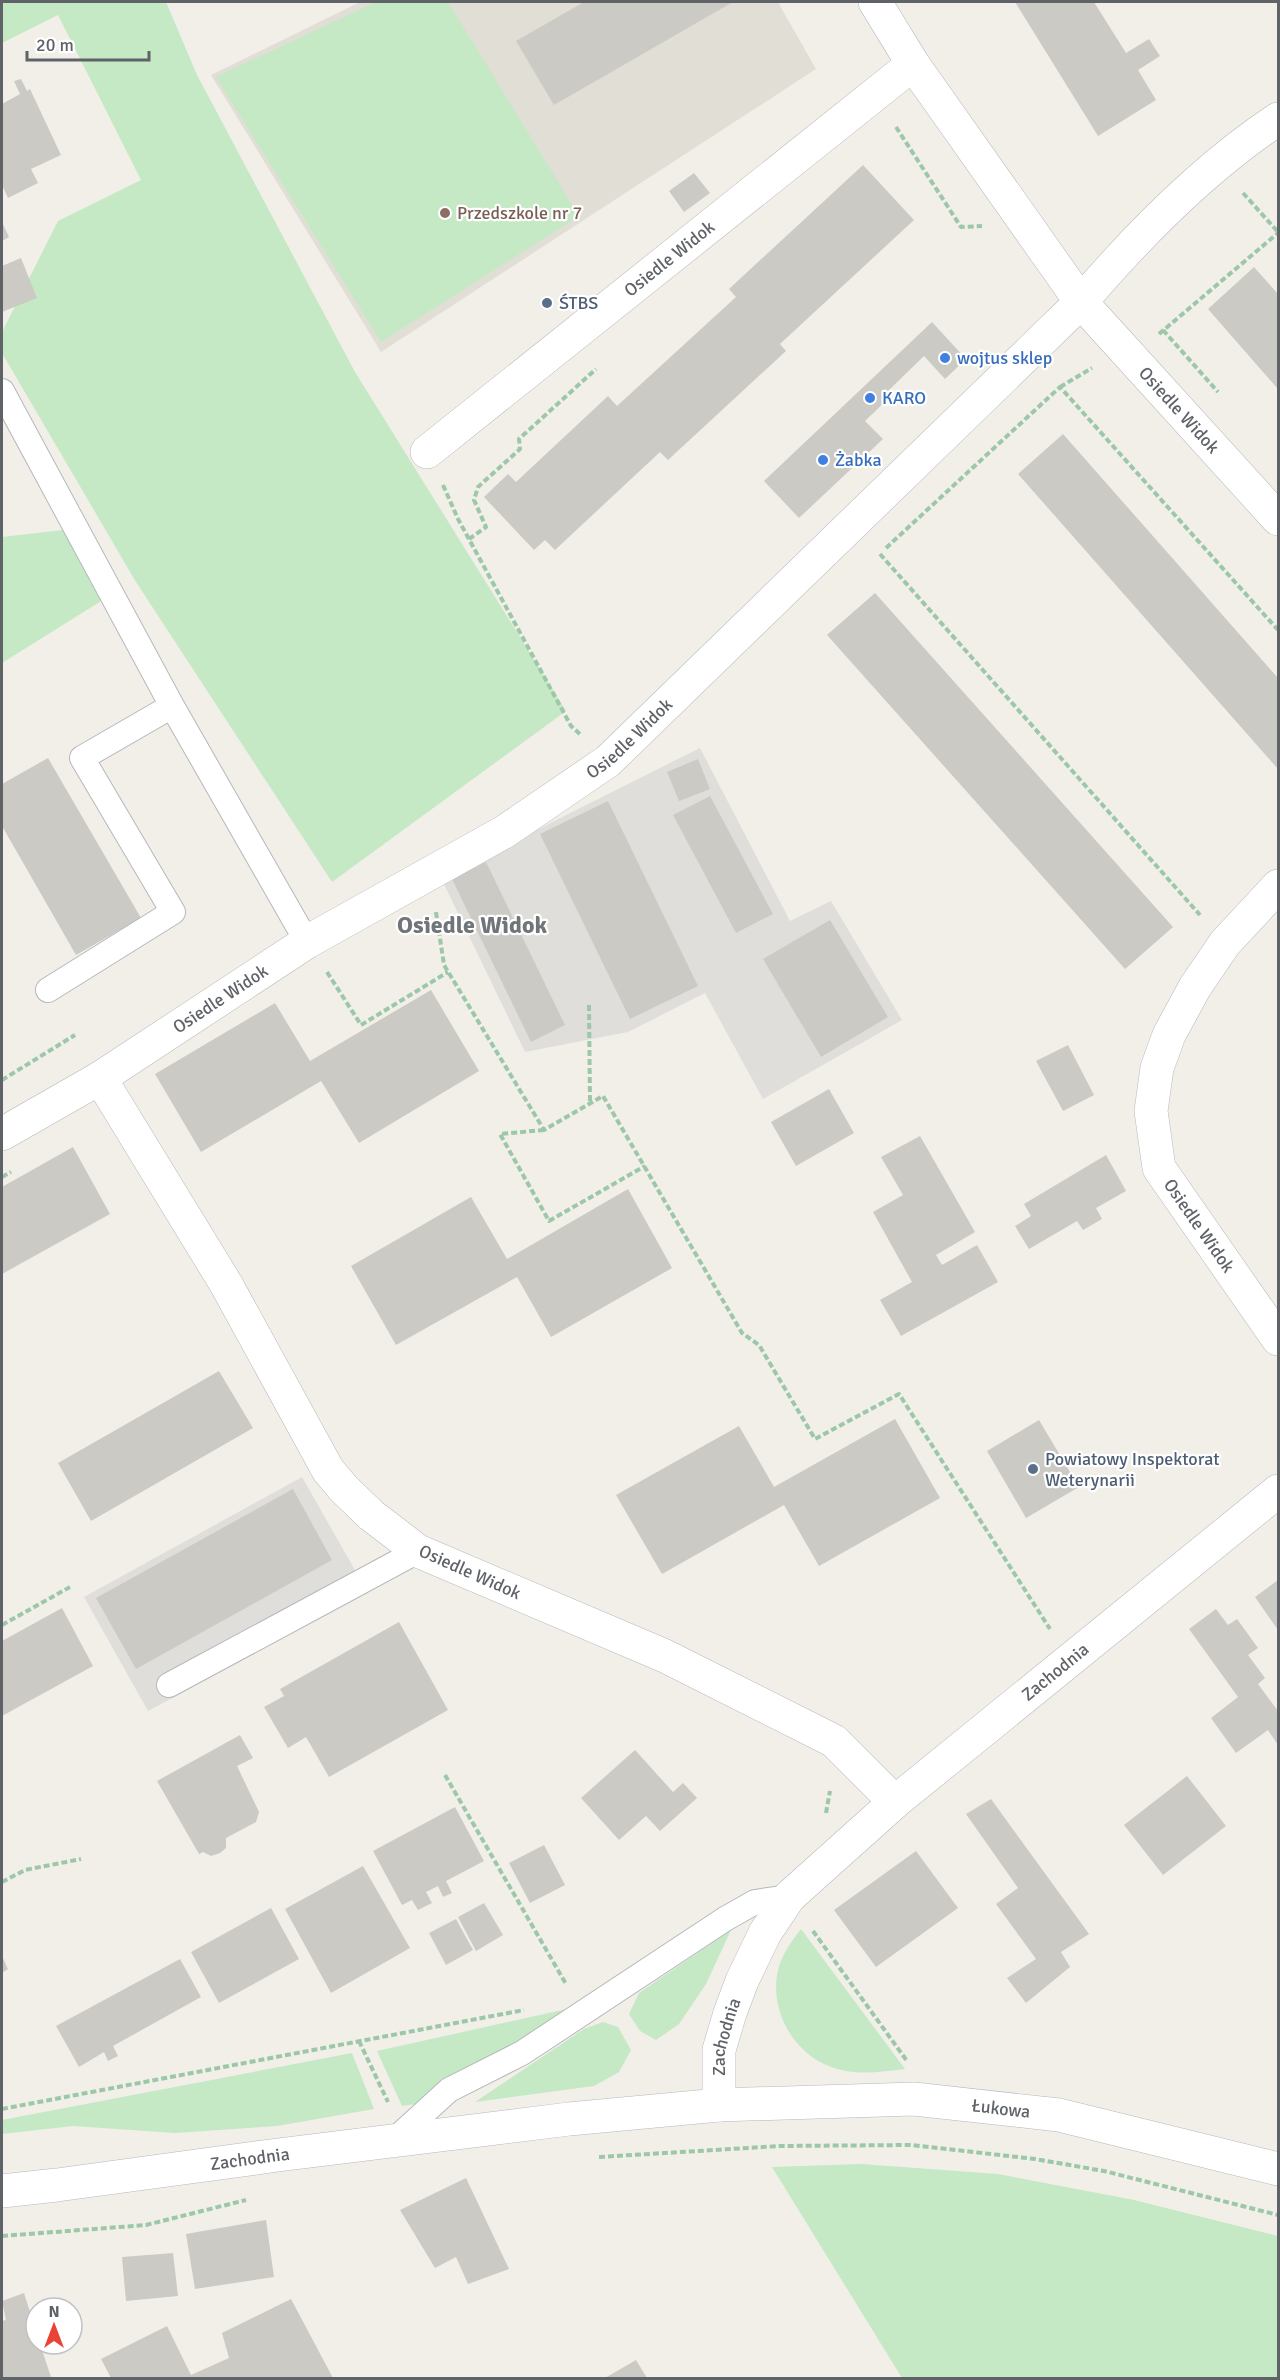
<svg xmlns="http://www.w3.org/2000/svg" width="1280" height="2380" viewBox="0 0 1280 2380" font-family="Signika,sans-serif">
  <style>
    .industrial { fill: #e0deda }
    .education { fill: #e1ded6 }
    .green { fill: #c5e8c5 }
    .building { fill: #cccac5 }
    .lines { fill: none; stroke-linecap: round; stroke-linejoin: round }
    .service-casing { stroke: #b5b8bc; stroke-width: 26 }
    .minor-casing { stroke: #b5b8bc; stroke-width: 34 }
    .tertiary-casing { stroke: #b5b8bc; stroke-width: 34 }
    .path { stroke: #9cc7a9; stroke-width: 4; stroke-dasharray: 6 3; stroke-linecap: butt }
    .service { stroke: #fff; stroke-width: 24 }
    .minor { stroke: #fff; stroke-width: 33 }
    .tertiary { stroke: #fff; stroke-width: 33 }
    .education-dot { fill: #8d6e63; stroke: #fff; stroke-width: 2 }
    .service-dot { fill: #5c6f8a; stroke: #fff; stroke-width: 2 }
    .shop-dot { fill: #3f7fe0; stroke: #fff; stroke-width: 2 }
    .labels { text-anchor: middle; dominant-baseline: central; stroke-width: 4.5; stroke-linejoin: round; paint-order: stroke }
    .education-label { font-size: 18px; fill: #785e54; stroke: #fff; text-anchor: start }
    .street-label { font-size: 18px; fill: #5f6368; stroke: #fff }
    .service-label { font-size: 18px; fill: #4e5e75; stroke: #fff; text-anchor: start }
    .shop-label { font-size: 18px; fill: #366cbe; stroke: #fff; text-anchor: start }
    .district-label { font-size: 24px; font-weight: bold; fill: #70757a; stroke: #fff }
  </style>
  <rect width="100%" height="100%" fill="#f1efe8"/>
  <path class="industrial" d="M700,748L790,921L831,901L902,1020L763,1099L705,993L628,1032L525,1052L441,878Z
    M302,1477L368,1593L148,1711L84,1597Z"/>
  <path class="education" d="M360,2H781L779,4L816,69L381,352L211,75Z"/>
  <path class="green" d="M2,2H166L197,75L355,372L566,711L332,882L136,582L2,353V332L58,221L141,180L58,15L2,43Z
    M376,2H448L579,216L381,342L216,77Z
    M63,530L106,598L2,663V537Z
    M801,1929L905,2069C881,2072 855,2076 831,2067C793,2053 769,2010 778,1970C782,1954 791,1942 801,1929Z
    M731,1930L706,1984L679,2024L656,2040L640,2031L629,2014L639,1993Z
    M576,2007L431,2102L402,2106L377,2051Z
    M603,2022L618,2027L631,2050L619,2072L594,2086L475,2102L584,2029Z
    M352,2053L374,2109L277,2126L175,2133L73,2126L2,2134V2120Z
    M861,2164L998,2174L1134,2200L1278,2236V2378H902L772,2167Z"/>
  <path class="building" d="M584,2H733L554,105L516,41Z
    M1015,2H1094L1126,53L1149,39L1160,56L1138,70L1156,100L1098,136Z
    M21,79L27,91L30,89L61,155L31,169L38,183L8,198L2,185V104L20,94L14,81Z
    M863,165L914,220L780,344L786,351L668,460L660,452L555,550L545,540L534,550L484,497L508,474L516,482L608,396L617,406L736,297L729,289Z
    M694,173L710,193L684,212L669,191Z
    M2,222L9,237L2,241Z
    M21,258L37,298L2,312V266Z
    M1254,267L1278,294V389L1208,309Z
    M932,322L966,359L945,379L924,356L888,391L892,395L865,421L883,439L799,518L764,481Z
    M1063,434L1278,678V769L1018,474Z
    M875,593L1173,927L1125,969L827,635Z
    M48,758L141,918L76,955L2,826V784Z
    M698,759L710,789L679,801L667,772Z
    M710,796L773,914L736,933L673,815Z
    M608,801L698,986L630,1019L540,834Z
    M486,862L565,1025L531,1042L452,879Z
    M830,920L888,1017L821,1057L763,959Z
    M431,990L479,1071L359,1143L321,1081L201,1152L155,1074L275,1003L310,1061Z
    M1068,1045L1094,1095L1063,1111L1036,1061Z
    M829,1089L854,1133L796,1166L771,1122Z
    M920,1136L975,1232L936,1255L942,1265L977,1245L998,1282L901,1336L880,1300L912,1282L873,1212L903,1195L881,1157Z
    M73,1147L110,1214L2,1274V1187Z
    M1106,1155L1126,1191L1096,1208L1102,1219L1083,1230L1077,1221L1029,1249L1015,1226L1031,1216L1024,1204Z
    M628,1189L672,1268L551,1337L517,1277L396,1345L351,1266L471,1197L507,1259Z
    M219,1371L253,1428L91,1521L58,1463Z
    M895,1419L940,1498L819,1566L784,1505L662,1574L616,1495L739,1426L774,1487Z
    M1039,1420L1079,1487L1026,1518L987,1451Z
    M293,1489L332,1560L136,1669L96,1598Z
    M1278,1580V1630L1255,1597Z
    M62,1608L93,1666L2,1716V1641Z
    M1216,1609L1228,1625L1237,1619L1258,1648L1248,1655L1265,1678L1258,1684L1278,1711V1745L1268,1730L1236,1753L1211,1718L1238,1697L1189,1629Z
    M399,1622L448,1710L329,1777L306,1737L288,1748L264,1707L284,1696L280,1689Z
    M240,1735L253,1758L237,1766L259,1812L256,1822L226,1838V1848L220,1853L211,1856L203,1852L199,1854L157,1781Z
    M635,1750L673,1792L683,1783L697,1798L660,1831L646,1816L619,1840L581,1798Z
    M1187,1776L1226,1826L1163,1875L1124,1825Z
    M991,1799L1089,1934L1061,1952L1070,1967L1026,2003L1007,1978L1036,1959L996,1904L1018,1888L966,1814Z
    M455,1807L484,1861L446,1881L452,1893L443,1897L438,1886L426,1892L432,1903L418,1910L412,1900L402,1905L373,1851Z
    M544,1845L565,1885L530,1903L509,1863Z
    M916,1851L958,1908L876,1967L834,1910Z
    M363,1866L410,1948L331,1993L285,1909Z
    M484,1903L503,1935L476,1951L458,1917Z
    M271,1908L299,1959L219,2003L191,1952Z
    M456,1919L473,1950L446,1965L429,1933Z
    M2,1956L8,1969L2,1973Z
    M180,1959L201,1997L113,2046L118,2056L108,2061L104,2052L79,2067L56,2026Z
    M466,2178L509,2269L468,2284L456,2257L435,2268L400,2210Z
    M266,2220L274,2277L195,2289L186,2234Z
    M173,2253L178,2296L126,2301L122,2257Z
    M24,2293L36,2331V2344H40L51,2377L48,2378H2V2321L6,2320L2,2301Z
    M291,2299L333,2378H111L101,2359L167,2326L191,2375L229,2358L222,2333Z
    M636,2360L647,2378H605Z"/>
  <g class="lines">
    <defs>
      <path id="service" d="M2,391L172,706L307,942
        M48,990L173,912L82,758L172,706
        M169,1685L418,1551
        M392,2142L449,2090L522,2053L725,1919L755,1902L789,1897"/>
      <g id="minor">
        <path id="s1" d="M875,2L913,64L1081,302L1278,519"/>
        <path id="s2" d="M427,452L913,64"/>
        <path id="s3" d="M1278,886L1225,943L1195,987L1169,1035L1157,1068L1151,1111L1159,1168L1278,1339"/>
        <path d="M2,1134L100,1078"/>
        <path id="s4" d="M895,1802L834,1741L665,1656L418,1551L371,1515L344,1489L328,1470L226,1284L100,1078L307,942L504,832L608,761L1081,302C1139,234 1204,168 1278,119"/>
      </g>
      <g id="tertiary">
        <path id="s5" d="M719,2105V2050L730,2013L742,1981L765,1933L789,1897L895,1802L1278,1491"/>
        <path id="s6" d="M2,2191L57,2185L278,2155L569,2119L719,2105L914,2099L1059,2115L1278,2169"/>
      </g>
    </defs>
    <use href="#service" class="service-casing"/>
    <use href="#minor" class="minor-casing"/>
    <use href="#tertiary" class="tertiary-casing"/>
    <path class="path" d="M896,127L961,227L982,226
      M1243,193L1278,232
      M1163,330L1218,392
      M1159,334L1278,233
      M1060,387L1092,368
      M443,485L458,519L571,726L581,735
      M469,539L486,527L474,500L478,487L520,449L519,439L596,369
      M886,548L1060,387L1278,630
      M880,554L1200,915
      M436,912L444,965L544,1130L603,1096L742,1333L759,1345L815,1439L899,1394L1050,1629
      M327,972L361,1025L448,972
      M589,1005L590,1103
      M2,1080L75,1035
      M544,1130L500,1134L549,1221L645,1166
      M2,1177L11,1172
      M2,1625L70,1587
      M445,1775L566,1984
      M826,1813L830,1791
      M2,1882L25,1870L81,1859
      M813,1931L907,2061
      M359,2041L388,2102
      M2,2109L524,2010
      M599,2157L780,2146L911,2145L1035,2159L1104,2171L1278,2215
      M2,2236L146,2225L246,2200"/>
    <use href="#service" class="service"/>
    <use href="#minor" class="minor"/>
    <use href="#tertiary" class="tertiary"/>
  </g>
  <circle class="education-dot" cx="445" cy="213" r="6"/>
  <g class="service-dot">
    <circle cx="547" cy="303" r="6"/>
    <circle cx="1033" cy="1469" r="6"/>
  </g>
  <g class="shop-dot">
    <circle cx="945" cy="358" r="6"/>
    <circle cx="870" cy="398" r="6"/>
    <circle cx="823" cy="460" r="6"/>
  </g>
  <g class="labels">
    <g class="education-label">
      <text x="457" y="213">Przedszkole nr 7</text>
    </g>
    <g class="street-label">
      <text stroke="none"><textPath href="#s2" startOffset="310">Osiedle Widok</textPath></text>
      <text stroke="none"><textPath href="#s1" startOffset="510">Osiedle Widok</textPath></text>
      <text stroke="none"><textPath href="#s4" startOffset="1749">Osiedle Widok</textPath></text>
      <text stroke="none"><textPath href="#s4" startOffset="1263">Osiedle Widok</textPath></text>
      <text stroke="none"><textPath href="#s3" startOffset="392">Osiedle Widok</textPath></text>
      <text transform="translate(470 1572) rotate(24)">Osiedle Widok</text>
      <text stroke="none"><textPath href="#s5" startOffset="573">Zachodnia</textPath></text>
      <text stroke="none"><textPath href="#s5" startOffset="69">Zachodnia</textPath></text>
      <text stroke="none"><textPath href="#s6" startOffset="1005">Łukowa</textPath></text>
      <text stroke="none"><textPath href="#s6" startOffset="250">Zachodnia</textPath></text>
    </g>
    <g class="service-label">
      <text x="559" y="303">ŚTBS</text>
      <text x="1045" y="1459">Powiatowy Inspektorat<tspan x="1045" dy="21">Weterynarii</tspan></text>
    </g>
    <g class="shop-label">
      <text x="957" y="358">wojtus sklep</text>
      <text x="882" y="398">KARO</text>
      <text x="835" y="460">Żabka</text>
    </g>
    <g class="district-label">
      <text x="472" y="925">Osiedle Widok</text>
    </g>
  </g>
  <rect width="1280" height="2380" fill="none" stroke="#5f6368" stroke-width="6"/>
  <g transform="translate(54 2326)"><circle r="28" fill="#ffffff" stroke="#bfc1c3" stroke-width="1.5"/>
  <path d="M0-4.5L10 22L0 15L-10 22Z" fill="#ea4335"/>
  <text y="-9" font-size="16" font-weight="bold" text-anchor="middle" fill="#5f6368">N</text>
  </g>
  <path d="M27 51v9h122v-9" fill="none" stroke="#5f6368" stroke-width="3"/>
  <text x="36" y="51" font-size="18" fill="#5f6368" stroke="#ffffff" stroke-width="4.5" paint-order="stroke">20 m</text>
</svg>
